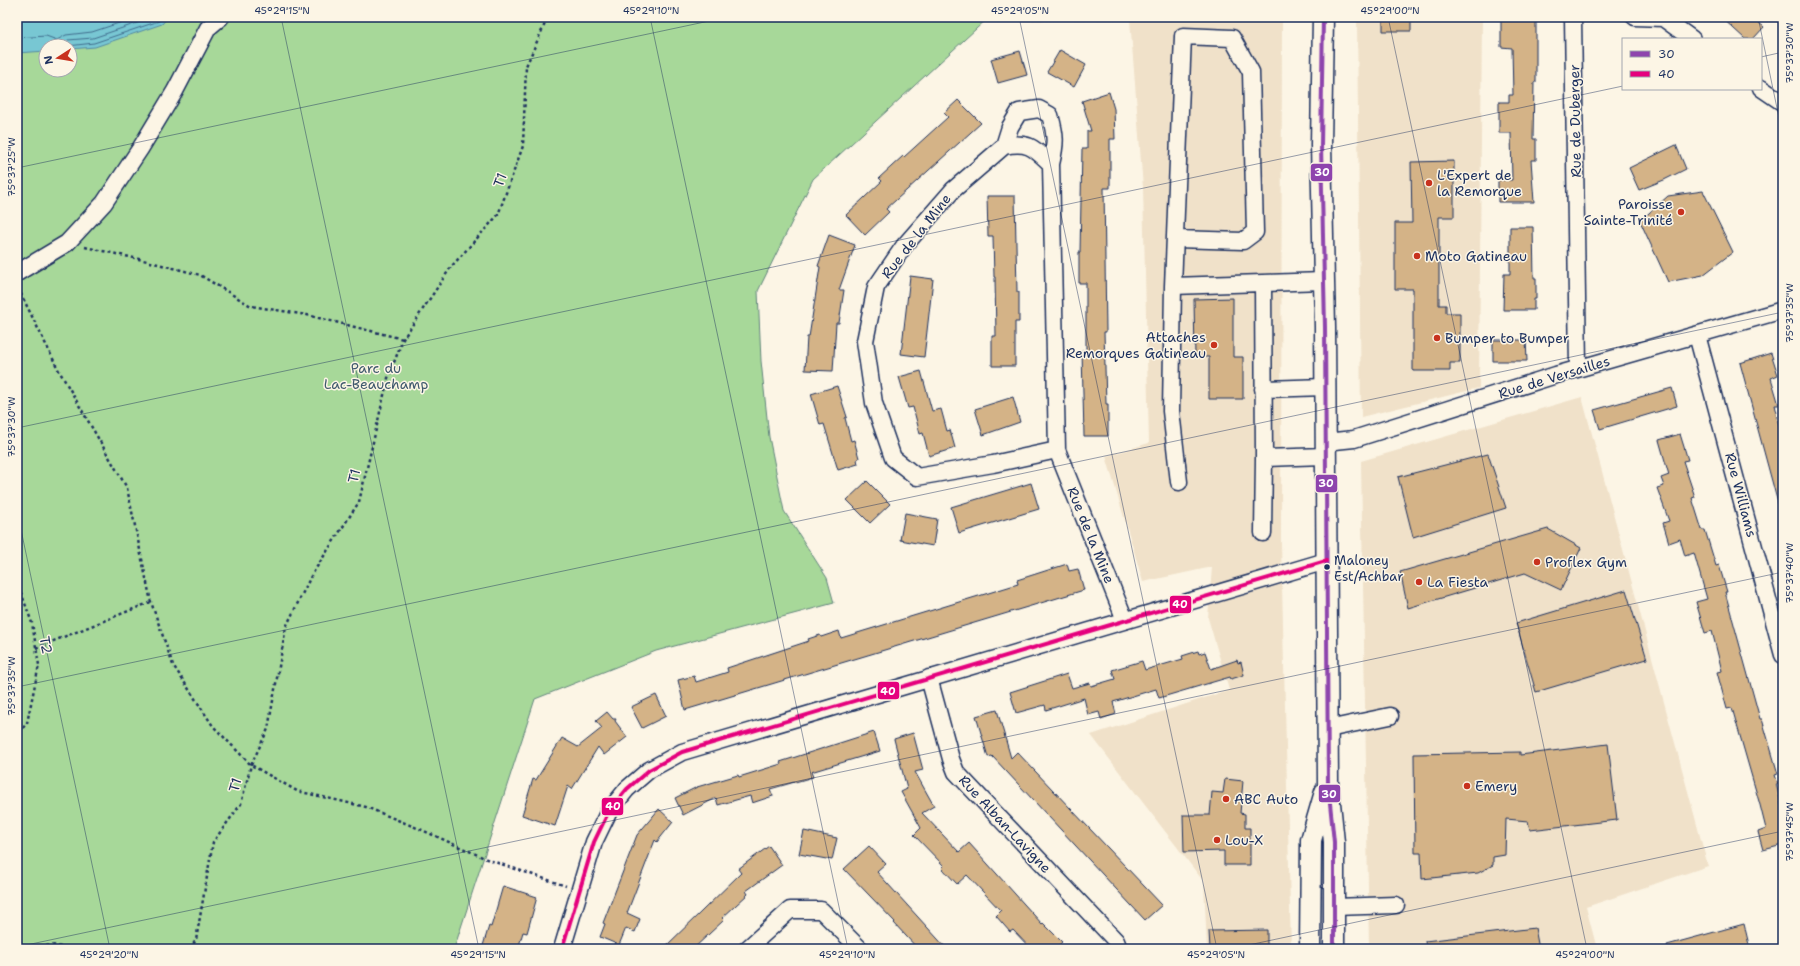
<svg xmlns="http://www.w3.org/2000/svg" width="1800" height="966" viewBox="0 0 1800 966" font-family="'Shantell Sans',sans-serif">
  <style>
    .built { fill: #f0e1c9 }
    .green { fill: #a7d899; stroke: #61847c; fill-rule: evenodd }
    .water { fill: #78c7d3; stroke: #538aa4 }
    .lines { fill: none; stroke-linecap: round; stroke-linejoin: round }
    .shore { stroke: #406c8d; stroke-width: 1 }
    .building { fill: #d4b387; stroke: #1b2f5e }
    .minor-casing { stroke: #1b2f5e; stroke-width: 19 }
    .major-casing { stroke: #1b2f5e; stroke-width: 23 }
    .path { stroke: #1b2f5e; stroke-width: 2.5; stroke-dasharray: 3 3; stroke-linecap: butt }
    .minor { stroke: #fcf5e5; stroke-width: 16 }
    .major { stroke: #fcf5e5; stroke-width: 20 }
    .bus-1-casing { stroke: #fcf5e5; stroke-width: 7 }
    .bus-2-casing { stroke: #fcf5e5; stroke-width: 7 }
    .bus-1 { stroke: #8e44ad; stroke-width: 4 }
    .bus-2 { stroke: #e5007d; stroke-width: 4 }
    .ticks { fill: none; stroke: #1b2f5e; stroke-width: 1; stroke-opacity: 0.45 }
    .poi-dot { fill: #c8321e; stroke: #fcf5e5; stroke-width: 1.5 }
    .bus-dot { fill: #1b2f5e; stroke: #fcf5e5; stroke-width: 1.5 }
    .labels { text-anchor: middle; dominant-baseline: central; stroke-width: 3; stroke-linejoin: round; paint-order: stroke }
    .bus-label { font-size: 13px; fill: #1b2f5e; stroke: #fcf5e5; text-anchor: start }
    .street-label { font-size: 14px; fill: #1b2f5e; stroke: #fcf5e5 }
    .poi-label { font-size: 14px; fill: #1b2f5e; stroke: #fcf5e5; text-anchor: start }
    .park-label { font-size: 14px; fill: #3e596d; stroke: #fcf5e5 }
    .line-badge { stroke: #fcf5e5; stroke-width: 1.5 }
    .badge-label { font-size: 11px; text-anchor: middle; font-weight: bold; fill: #fff }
    .neatline { fill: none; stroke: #1b2f5e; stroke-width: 1.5 }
    .ticks-label { font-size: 10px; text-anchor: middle; fill: #1b2f5e }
  </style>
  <rect width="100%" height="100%" fill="#fcf5e5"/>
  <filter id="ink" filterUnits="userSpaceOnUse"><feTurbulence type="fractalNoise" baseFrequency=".025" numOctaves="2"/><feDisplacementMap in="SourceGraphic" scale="8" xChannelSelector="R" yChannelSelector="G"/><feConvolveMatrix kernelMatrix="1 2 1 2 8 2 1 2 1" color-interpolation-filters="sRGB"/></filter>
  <g filter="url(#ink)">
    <path class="built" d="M998,17H1282L1281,544L1291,949H1207L1204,882L1091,735L1229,690L1208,618L1212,567L1143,582L1106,456L1149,443L1143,188L1130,19L995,21Z
      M1357,17H1482L1479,388L1361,417Z
      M1582,397L1708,866L1586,907L1597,949H1369L1361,461Z"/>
    <path class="green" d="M17,17H989L813,179L758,291L761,361L769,437L784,511L827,578L834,603L656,651L535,699L454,949H17ZM46,46H70V70H46Z"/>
    <path class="water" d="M17,17H168L162,24L95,47L70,49V46H46V51L17,53Z"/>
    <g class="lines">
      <path class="shore" d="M17,38L46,36L57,40L66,35L92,32L137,17
        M62,46L68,40L93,38L155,17
        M68,46L94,43L159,21L163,17"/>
    </g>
    <path class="building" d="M1383,17H1411V31H1383Z
      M1501,17H1536V82H1534L1533,139H1536V160H1531L1534,202H1498V180H1512L1511,133H1499V102H1509V95H1513L1512,48L1501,47Z
      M1721,17H1752L1764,27L1753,39H1745Z
      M1060,50L1086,65L1074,87L1047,72Z
      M1020,51L1027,75L998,83L991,59Z
      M1109,92L1114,109L1115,139H1110V188H1104L1106,332H1104L1106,404H1108V436H1084L1082,351H1086V283H1079V252H1080L1082,149H1087V131H1091L1082,101Z
      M958,100L981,123L886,209L889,212L865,235L846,215L882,181L879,178L903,156L904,157L948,117L944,113Z
      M1676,145L1686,169L1664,180L1639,190L1629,168Z
      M1454,161V217H1439V305H1446V313H1460V363H1450V371H1413V289H1395V223H1412L1411,162Z
      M1703,191L1733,252L1703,275L1668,282L1640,221L1668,196Z
      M987,196H1015L1017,292H1019V322H1015V366H992V336H996L995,277H994L993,236H988Z
      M1510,227H1533L1534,278H1536V299H1534V310H1503L1504,274H1510Z
      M829,235L855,245L839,290H844L839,323H836L833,371L805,370L807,337H809L820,267L818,266Z
      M910,276L933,279L924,357L901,354Z
      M1233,298V357H1243V399H1209V357H1195L1194,299Z
      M1493,340H1526L1527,361H1493Z
      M1771,353L1778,375L1771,378L1779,405H1775L1777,413L1776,414L1783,440V506L1779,507L1740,363Z
      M921,371L932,411L941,409L947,431L950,430L955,448L929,456L923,433L920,434L913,407L908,408L899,377Z
      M837,386L847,417L845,418L851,441L854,440L859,458L857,459L858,464L838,470L824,424L820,425L811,394Z
      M1672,388L1677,406L1600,429L1594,410Z
      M1013,397L1020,422L983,435L975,409Z
      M1680,434L1688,460L1683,461L1695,497L1692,498L1702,530H1705L1716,566L1719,565L1727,592H1725L1760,719H1762L1778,774L1775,775L1778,784H1776L1783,811V845L1763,850L1758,832L1766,829L1760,805L1732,708L1727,709L1717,672L1722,671L1712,631L1705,633L1696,602L1707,599L1694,553L1685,556L1680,539L1669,543L1663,523L1669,521L1657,488L1664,486L1661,478L1669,475L1659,440Z
      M1488,454L1506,508L1413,537L1398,477Z
      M867,481L890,504L870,523L847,500Z
      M1031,483L1039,509L959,533L951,507Z
      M905,513L937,519L933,546L900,540Z
      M1548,529L1581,548L1561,590L1525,573L1408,608L1400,572Z
      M1067,564L1069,571L1078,569L1084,590L685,710L678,680L694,676L696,682L728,672L727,668L809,641L808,639L820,635L821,637L839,631L841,638L1018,584L1017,580Z
      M1626,590L1647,659L1536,692L1516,623Z
      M1198,651L1199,654L1205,652L1211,669L1237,660L1238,663L1241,662L1244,675L1231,679L1230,677L1159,698L1156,689L1113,702L1116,714L1101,719L1099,712L1088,715L1084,698L1046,710L1045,705L1016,713L1010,692L1067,674L1072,688L1090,683L1091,686L1115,679L1112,670L1142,661L1145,670L1183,659L1182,656Z
      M656,695L666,716L642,728L631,707Z
      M997,710L1011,758L1017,752L1162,905L1145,920L992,756L988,757L976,716Z
      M607,712L613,719H616L615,721L627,737L604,755L598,747L572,789L568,786L555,826L522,815L533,779L536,780L562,738L578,747L602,728L596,721Z
      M874,732L880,751L811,772L813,777L770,789L773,796L752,803L750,796L718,805L716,798L683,815L675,798L697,787L738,775L739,777L781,764L780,762Z
      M913,733L923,770L915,772L934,806L922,813L959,852L969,843L1042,924L1043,923L1062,942L1055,949H1031L1013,930L1010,932L996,916L1001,911L967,875L957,884L942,868L944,866L914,835L921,828L901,792L907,789L894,739Z
      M1608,744L1617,820L1530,830L1528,821L1506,819L1505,855L1493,857V865L1478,873L1422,879L1421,853H1415L1414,754L1520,752V755Z
      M1225,779L1243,781L1240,813L1245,814V828H1250V865H1224V851L1184,852L1183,815H1210L1212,792L1223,793Z
      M659,809L673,822L657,842L655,840L627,913L640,919L635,932L626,928L619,945L600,937L605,924L603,923L637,835Z
      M804,831L837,838L832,860L799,854Z
      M769,846L782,865L746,891L748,894L722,918L724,920L693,949H663L741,873L738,869Z
      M869,846L886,864L877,872L947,949H918L894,923L895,922L844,869Z
      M503,886L537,897L527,933L523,932L518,949H482L489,926L491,927Z
      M1744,924L1750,949H1668L1667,945Z
      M1535,928L1539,949H1426L1425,941Z
      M1267,930V949H1210L1209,931Z"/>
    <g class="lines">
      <defs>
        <path id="minor" d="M1573,17L1578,368
          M1635,17L1663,18L1692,39
          M1761,88L1783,103
          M1004,146C1029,141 1034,148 1051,164
          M17,273L67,243L104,203L140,149L175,91L208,28L221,17
          M1263,283L1264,458
          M1173,286L1183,36L1232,38L1251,72L1255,232L1243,241L1176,239
          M1697,335L1783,655
          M1263,389L1325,387
          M1325,442L1354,439L1556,375L1783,310
          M1057,450L993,464L917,477L893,458L874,403L865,341L876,287L904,246L953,190L1004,146L1010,127L1019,112L1039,109L1050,115C1056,136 1056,143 1051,164L1057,450L1125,620
          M1179,482L1171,411L1173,286L1323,281
          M1263,533L1264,458L1325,456
          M929,678L951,759L956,772L1116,941L1119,949
          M1328,729L1390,716
          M1334,907L1396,905
          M562,949L594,842L609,811L627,789L649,770L682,752L1326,561
          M747,949L790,910H821L860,949"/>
        <path id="major" d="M1323,17L1321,145L1325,327L1328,784L1334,842V949
          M1310,949L1311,840L1325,792"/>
      </defs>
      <use href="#minor" class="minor-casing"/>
      <use href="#major" class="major-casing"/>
      <path class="path" d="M85,247L143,260L200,275L251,306L307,315L403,339
        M18,288L58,369L127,488L151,602L173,665L213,726L251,765L297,791L366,807L422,830L489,860L566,886
        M17,581L32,623L39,665L27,723L17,735
        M36,648L151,602
        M41,949C48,943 58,945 65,949
        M190,949L196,940L213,842L241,804L251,765L268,729L286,627L311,576L359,502L388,378L403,339L451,267L498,215L523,146L526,66L548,17"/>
      <use href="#minor" class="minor"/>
      <use href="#major" class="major"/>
      <defs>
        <path id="bus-1" d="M1323,17L1321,145L1325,327L1328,784L1334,842V949"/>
        <path id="bus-2" d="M562,949L594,842L609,811L627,789L649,770L682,752L1326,561"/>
      </defs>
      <use href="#bus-1" class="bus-1-casing"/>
      <use href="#bus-2" class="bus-2-casing"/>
      <use href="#bus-1" class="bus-1"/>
      <use href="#bus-2" class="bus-2"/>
    </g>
  </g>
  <path class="ticks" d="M281,17L479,949M650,17L848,949M1019,17L1217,949M1388,17L1587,949M1758,17L1783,137M1761,57L1783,52M17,168L728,17M17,428L1623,86M17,511L110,949M17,687L1783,312M17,947L1783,572M1230,949L1783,831"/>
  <g class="poi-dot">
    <circle cx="1429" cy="183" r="4"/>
    <circle cx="1681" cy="212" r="4"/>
    <circle cx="1417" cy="256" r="4"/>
    <circle cx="1437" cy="338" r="4"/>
    <circle cx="1214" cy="345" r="4"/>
    <circle cx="1537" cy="562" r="4"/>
    <circle cx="1419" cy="582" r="4"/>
    <circle cx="1467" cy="786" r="4"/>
    <circle cx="1226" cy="799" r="4"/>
    <circle cx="1217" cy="840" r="4"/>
  </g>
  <circle class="bus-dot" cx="1327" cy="567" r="3.5"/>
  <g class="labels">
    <g class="bus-label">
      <text x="1334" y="560">Maloney<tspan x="1334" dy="16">Est/Achbar</tspan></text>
    </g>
    <g class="street-label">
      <text transform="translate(1575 121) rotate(-91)">Rue de Duberger</text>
      <text transform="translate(500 180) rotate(-70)">T1</text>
      <text transform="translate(916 236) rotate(-52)">Rue de la Mine</text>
      <text transform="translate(1554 377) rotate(-17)">Rue de Versailles</text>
      <text transform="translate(354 476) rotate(-77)">T1</text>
      <text transform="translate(1741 495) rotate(75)">Rue Williams</text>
      <text transform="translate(1091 535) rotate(68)">Rue de la Mine</text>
      <text transform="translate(46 645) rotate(80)">T2</text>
      <text transform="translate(235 785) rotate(-74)">T1</text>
      <text transform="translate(1005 824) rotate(47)">Rue Alban-Lavigne</text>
    </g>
    <g class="poi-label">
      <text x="1437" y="175">L'Expert de<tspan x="1437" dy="16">la Remorque</tspan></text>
      <text x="1673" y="204" text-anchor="end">Paroisse<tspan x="1673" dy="16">Sainte-Trinité</tspan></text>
      <text x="1425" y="256">Moto Gatineau</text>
      <text x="1206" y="337" text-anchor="end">Attaches<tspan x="1206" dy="16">Remorques Gatineau</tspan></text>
      <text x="1445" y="338">Bumper to Bumper</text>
      <text x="1545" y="562">Proflex Gym</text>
      <text x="1427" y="582">La Fiesta</text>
      <text x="1475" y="786">Emery</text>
      <text x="1234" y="799">ABC Auto</text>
      <text x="1225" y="840">Lou-X</text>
    </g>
    <g class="park-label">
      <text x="376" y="368">Parc du<tspan x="376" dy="16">Lac-Beauchamp</tspan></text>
    </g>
  </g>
  <g class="line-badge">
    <rect x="1310" y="163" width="23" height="19" rx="4" fill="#8e44ad"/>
    <rect x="1315" y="474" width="23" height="19" rx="4" fill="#8e44ad"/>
    <rect x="1169" y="595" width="23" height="19" rx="4" fill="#e5007d"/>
    <rect x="877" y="681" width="23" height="19" rx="4" fill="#e5007d"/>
    <rect x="1318" y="784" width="23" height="19" rx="4" fill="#8e44ad"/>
    <rect x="601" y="797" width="23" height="19" rx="4" fill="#e5007d"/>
  </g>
  <g class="badge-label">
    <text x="1322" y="176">30</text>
    <text x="1326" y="487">30</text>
    <text x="1180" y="608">40</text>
    <text x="888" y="695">40</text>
    <text x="1329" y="798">30</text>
    <text x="613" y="810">40</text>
  </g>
  <rect width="1800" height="966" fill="none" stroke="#fcf5e5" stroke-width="44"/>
  <rect x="1622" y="38" width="140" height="52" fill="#fcf5e5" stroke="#a2a6af"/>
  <rect x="1630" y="51" width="20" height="6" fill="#8e44ad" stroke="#a2a6af"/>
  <text x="1658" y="58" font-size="12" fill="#1b2f5e">30</text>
  <rect x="1630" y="71" width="20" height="6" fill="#e5007d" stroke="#a2a6af"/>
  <text x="1658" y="78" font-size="12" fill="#1b2f5e">40</text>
  <g transform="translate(58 58) rotate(258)"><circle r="19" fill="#fcf5e5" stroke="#a2a6af"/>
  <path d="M0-3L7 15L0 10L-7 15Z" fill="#c8321e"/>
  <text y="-6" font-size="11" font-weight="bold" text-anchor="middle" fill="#1b2f5e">N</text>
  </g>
  <rect x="22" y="22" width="1756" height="922" class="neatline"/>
  <g class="ticks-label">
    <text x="282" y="14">45°29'15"N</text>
    <text x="651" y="14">45°29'10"N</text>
    <text x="1020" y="14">45°29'05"N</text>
    <text x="1390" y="14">45°29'00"N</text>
    <text transform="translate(1789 53) rotate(-90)" y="4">75°37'30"W</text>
    <text transform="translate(11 167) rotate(-90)" y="4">75°37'25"W</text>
    <text transform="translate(1789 313) rotate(-90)" y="4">75°37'35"W</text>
    <text transform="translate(11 427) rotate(-90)" y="4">75°37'30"W</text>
    <text transform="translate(1789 573) rotate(-90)" y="4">75°37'40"W</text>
    <text transform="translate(11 686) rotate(-90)" y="4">75°37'35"W</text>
    <text transform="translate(1789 832) rotate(-90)" y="4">75°37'45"W</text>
    <text x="109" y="958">45°29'20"N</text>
    <text x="478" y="958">45°29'15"N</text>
    <text x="847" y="958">45°29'10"N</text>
    <text x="1216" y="958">45°29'05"N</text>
    <text x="1585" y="958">45°29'00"N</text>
  </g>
</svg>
